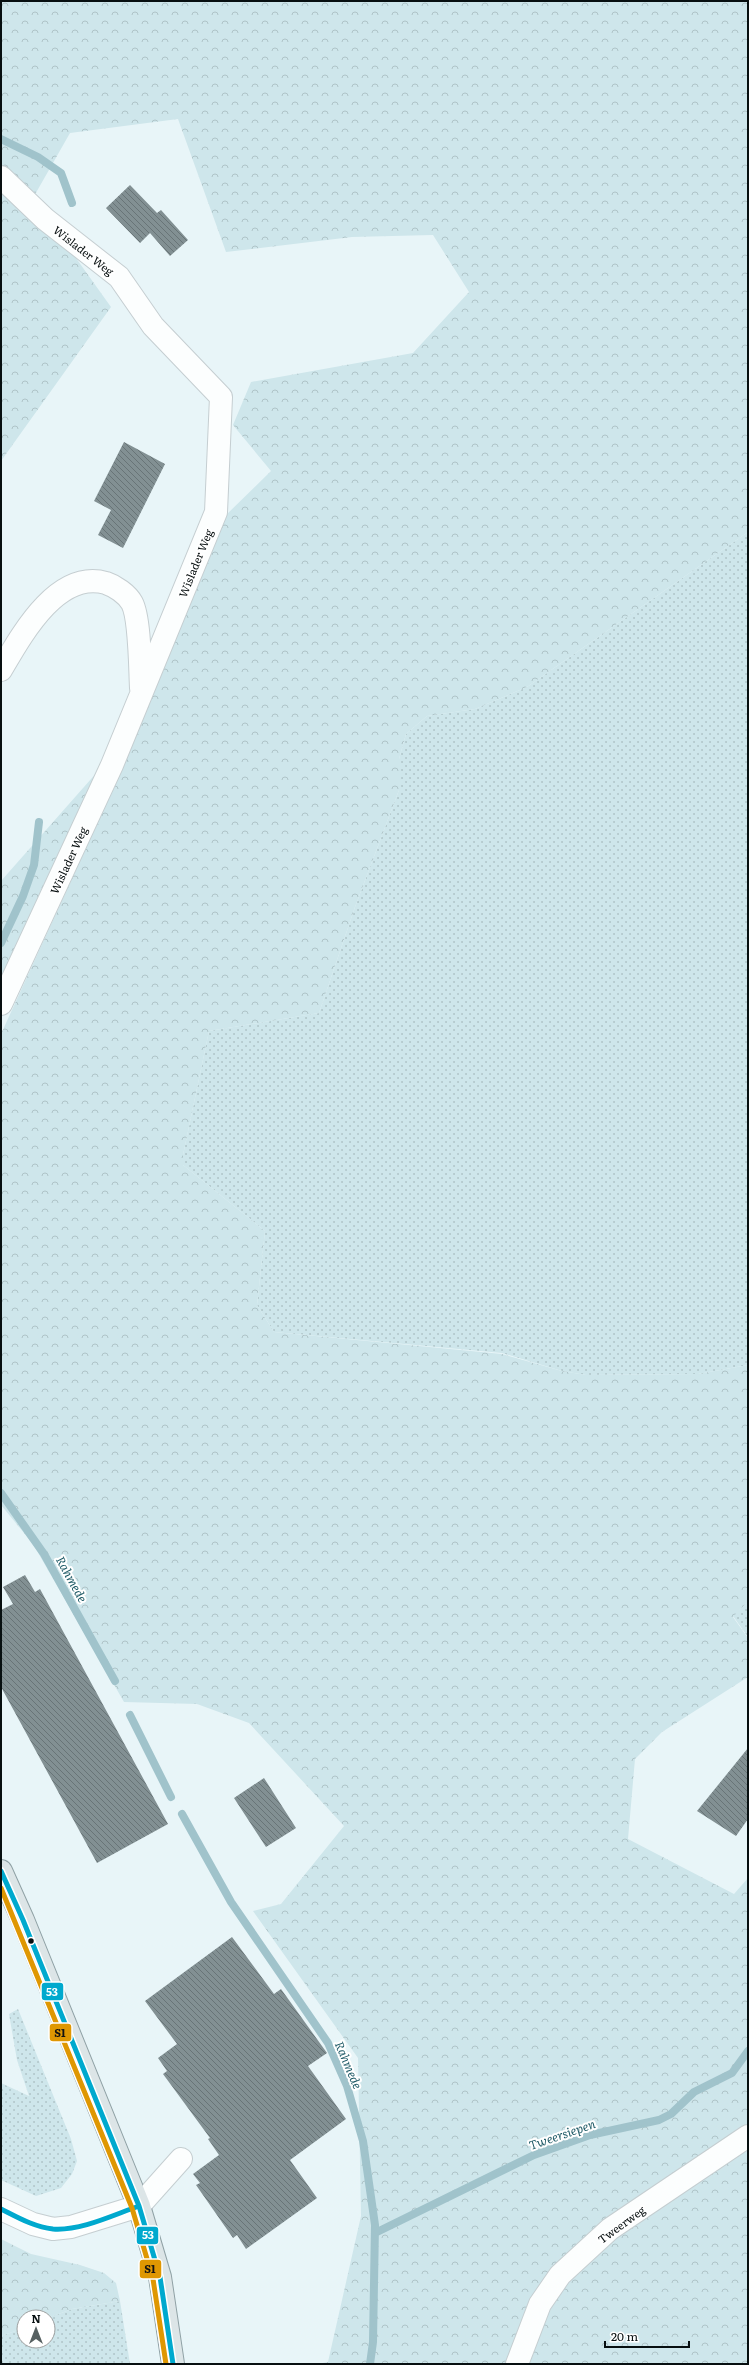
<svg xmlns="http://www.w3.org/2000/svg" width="749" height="2365" viewBox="0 0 749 2365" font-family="Literata,serif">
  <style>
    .grass { fill: url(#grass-dots) }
    .forest { fill: url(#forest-crowns) }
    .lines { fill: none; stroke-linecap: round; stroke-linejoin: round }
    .stream { stroke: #a0c3cb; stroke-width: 8 }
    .building { fill: url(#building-back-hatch) }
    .minor-casing { stroke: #c5ced1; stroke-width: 24 }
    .major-casing { stroke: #8fa1a5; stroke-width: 24 }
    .minor { stroke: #fcfefe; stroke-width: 22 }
    .major { stroke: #dce5e7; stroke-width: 22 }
    .bus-1-casing { stroke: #fff; stroke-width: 8 }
    .bus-2-casing { stroke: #fff; stroke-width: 8 }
    .bus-1 { stroke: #00a9ce; stroke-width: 5 }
    .bus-2 { stroke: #df9702; stroke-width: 5 }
    .bus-dot { fill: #070f10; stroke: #fff; stroke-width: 1.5 }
    .labels { text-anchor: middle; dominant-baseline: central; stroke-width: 4; stroke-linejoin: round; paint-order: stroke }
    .street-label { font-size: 11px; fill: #070f10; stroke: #fff }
    .water-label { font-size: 12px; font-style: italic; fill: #1e5a66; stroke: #fff }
    .line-badge { stroke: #fff; stroke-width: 1.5 }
    .badge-label { font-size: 11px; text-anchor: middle; font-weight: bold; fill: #fff }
    .pale-badge-label { font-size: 11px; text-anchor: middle; font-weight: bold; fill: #111 }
  </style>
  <defs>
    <pattern id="grass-dots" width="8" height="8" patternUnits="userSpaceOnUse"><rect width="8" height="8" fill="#cee6eb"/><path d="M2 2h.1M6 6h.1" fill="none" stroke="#afc4c8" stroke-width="1.8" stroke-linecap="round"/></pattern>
    <pattern id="forest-crowns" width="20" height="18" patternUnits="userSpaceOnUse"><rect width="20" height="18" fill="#cee6eb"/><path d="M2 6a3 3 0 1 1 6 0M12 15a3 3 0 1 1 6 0" fill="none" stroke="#afc4c8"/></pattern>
    <pattern id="building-back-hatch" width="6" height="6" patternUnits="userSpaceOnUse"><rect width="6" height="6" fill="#829093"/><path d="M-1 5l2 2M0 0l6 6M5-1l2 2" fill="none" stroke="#687477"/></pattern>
  </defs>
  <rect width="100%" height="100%" fill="#e8f5f8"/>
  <path class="grass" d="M748,532V1365L698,1374L586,1375L562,1371L502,1353L274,1332L257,1305L265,1231L183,1165V1155L209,1031L319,1013L355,907L399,790V759L406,734L427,716L475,709L527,687Z
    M748,1601V1637L733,1616Z
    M18,2009L71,2139L77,2161L72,2174L61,2188L36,2196L1,2180V2083L29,2096L17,2060L9,2014Z
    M120,2301L130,2364H1V2336L24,2328V2341H48V2318L72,2309Z"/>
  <path class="forest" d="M1,1H748V532L527,687L475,709L427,716L406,734L399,759V790L355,907L319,1013L209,1031L183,1155V1165L265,1231L257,1305L274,1332L502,1354L562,1371L586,1375L698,1374L748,1365V1601L733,1617L748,1638V1677L662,1732L635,1759L628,1839L734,1894L748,1878V2364H317L328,2362L361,2216L358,2058L253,1911L281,1904L344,1826L249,1723L197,1704L124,1702L33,1544L1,1505V1034L122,769L224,517L271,471L233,425L251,382L413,353L469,292L433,235L352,237L226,252L178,119L70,133L33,198L111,307L1,461Z
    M106,762L1,984V881Z
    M1,2239L31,2254L80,2265L104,2273L116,2283L120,2301L72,2309L48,2318L24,2317V2328L1,2336Z"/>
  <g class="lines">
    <path class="stream" d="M1,139L38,157L61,173L72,203
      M1,943L23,896L34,865L39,822
      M1,1493L44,1554L115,1681
      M130,1715L171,1797
      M182,1814L231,1902L328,2043L347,2086L363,2141L375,2225L373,2342L370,2364
      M375,2233L534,2155L590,2135L659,2120L671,2114L694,2092L732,2073L748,2051"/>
  </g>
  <path class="building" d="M130,185L157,213L161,210L188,240L170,256L150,233L140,243L106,208Z
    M124,442L165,464L123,548L98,535L111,510L94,501Z
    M25,1575L35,1592L40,1589L168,1824L97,1863L1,1687V1610L13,1604L3,1587Z
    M748,1748V1819L736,1836L697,1811Z
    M264,1778L296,1828L266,1847L234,1798Z
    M232,1937L274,1994L281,1989L327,2053L308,2066L346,2119L290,2160L317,2198L246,2249L237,2235L233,2238L196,2185L200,2183L193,2174L219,2155L208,2139L210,2138L163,2074L167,2071L158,2058L177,2044L145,2001Z"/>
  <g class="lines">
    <defs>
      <path id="minor" d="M1,177L45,219L119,277L153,326L221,397L216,512L112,765L1,1004
        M1,670C21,636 57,569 106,583C115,586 127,594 132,603C140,618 140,669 141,688
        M1,2209L33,2224L53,2229L71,2227L139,2206L181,2159
        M517,2364L540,2304L560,2275L610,2229L748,2136"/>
      <path id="major" d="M1,1871L23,1920L139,2206L160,2277L173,2364"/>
    </defs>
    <use href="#minor" class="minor-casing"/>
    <use href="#major" class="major-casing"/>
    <use href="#minor" class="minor"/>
    <use href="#major" class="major"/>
    <defs>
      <path id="bus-1" d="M1,1871L23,1920L139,2206L160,2277L173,2364
        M1,2209C17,2217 34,2227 53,2229C81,2231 113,2215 139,2206"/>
      <path id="bus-2" d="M1,1888L132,2208L153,2279L166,2364"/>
    </defs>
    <use href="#bus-1" class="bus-1-casing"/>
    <use href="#bus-2" class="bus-2-casing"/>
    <use href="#bus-1" class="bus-1"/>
    <use href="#bus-2" class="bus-2"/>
  </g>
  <circle class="bus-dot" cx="31" cy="1941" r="3.5"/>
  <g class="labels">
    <g class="street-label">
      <text transform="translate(84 250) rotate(38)">Wislader Weg</text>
      <text transform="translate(195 563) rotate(-68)">Wislader Weg</text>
      <text transform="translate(68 860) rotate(-65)">Wislader Weg</text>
      <text transform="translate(621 2224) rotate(-36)">Tweerweg</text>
    </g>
    <g class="water-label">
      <text transform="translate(72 1579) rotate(61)">Rahmede</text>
      <text transform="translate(349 2065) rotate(67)">Rahmede</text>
      <text transform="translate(562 2134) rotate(-19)">Tweersiepen</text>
    </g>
  </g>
  <g class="line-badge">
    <rect x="41" y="1982" width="23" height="19" rx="4" fill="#00a9ce"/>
    <rect x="49" y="2023" width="23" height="19" rx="4" fill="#df9702"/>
    <rect x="136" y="2226" width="23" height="19" rx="4" fill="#00a9ce"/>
    <rect x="139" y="2259" width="23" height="20" rx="4" fill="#df9702"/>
  </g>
  <g class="badge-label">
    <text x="52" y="1996">53</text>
    <text x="148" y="2239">53</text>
  </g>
  <g class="pale-badge-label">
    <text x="60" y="2037">S1</text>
    <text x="150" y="2273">S1</text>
  </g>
  <rect width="749" height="2365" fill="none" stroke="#070f10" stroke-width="4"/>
  <g transform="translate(36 2329)"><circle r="19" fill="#ffffff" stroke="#9c9f9f"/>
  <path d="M0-3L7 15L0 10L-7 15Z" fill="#566061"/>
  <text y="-6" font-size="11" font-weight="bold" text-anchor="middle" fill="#070f10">N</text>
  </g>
  <path d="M605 2341v6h84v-6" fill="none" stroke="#070f10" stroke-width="2"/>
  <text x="611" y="2341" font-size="12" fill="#070f10" stroke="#ffffff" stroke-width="3" paint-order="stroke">20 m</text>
</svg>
